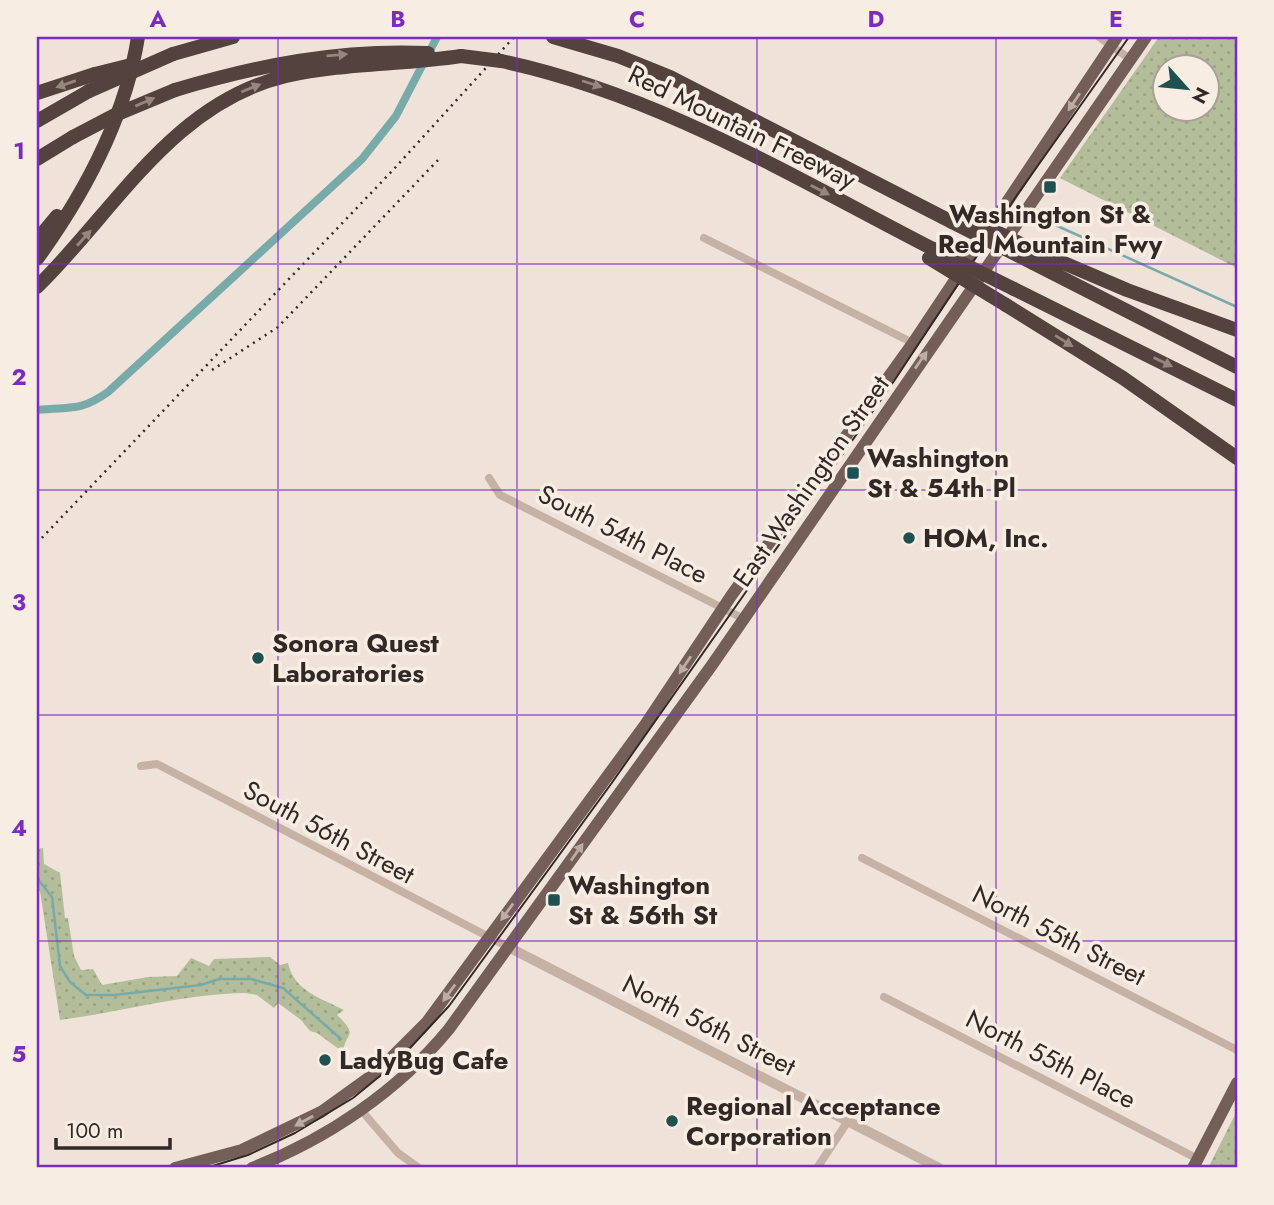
<svg xmlns="http://www.w3.org/2000/svg" width="1274" height="1205" viewBox="0 0 1274 1205" font-family="Jost,sans-serif">
  <style>
    .park { fill: url(#park-dots); fill-rule: evenodd }
    .lines { fill: none; stroke-linecap: round; stroke-linejoin: round }
    .stream { stroke: #78aaa9; stroke-width: 2.5 }
    .canal { stroke: #78aaa9; stroke-width: 8 }
    .minor { stroke: #c6b2a5; stroke-width: 8 }
    .tertiary { stroke: #c6b2a5; stroke-width: 10 }
    .primary { stroke: #735f57; stroke-width: 12 }
    .motorway { stroke: #53423d; stroke-width: 14 }
    .tram { stroke: #322926; stroke-width: 2 }
    .rail { stroke: #322926; stroke-width: 2.5; stroke-dasharray: 2 5; stroke-linecap: butt }
    .motorway-bridge { stroke: #53423d; stroke-width: 14 }
    .oneway { fill: #95867f }
    .oneway2 { fill: #bcada4 }
    .grid { fill: none; stroke: #7b2cbf; stroke-width: 2; stroke-opacity: 0.55 }
    .poi-dot { fill: #1e5150; stroke: #f7ede3; stroke-width: 2.5 }
    .labels { text-anchor: middle; dominant-baseline: central; stroke-width: 7; stroke-linejoin: round; paint-order: stroke }
    .street-label { font-size: 26px; fill: #322926; stroke: #f7ede3 }
    .poi-label { font-size: 26px; font-weight: bold; fill: #322926; stroke: #f7ede3; text-anchor: start }
    .neatline { fill: none; stroke: #7b2cbf; stroke-width: 2.5 }
    .grid-label { font-size: 23px; text-anchor: middle; font-weight: bold; fill: #7b2cbf }
  </style>
  <defs>
    <pattern id="park-dots" width="8" height="8" patternUnits="userSpaceOnUse" patternTransform="scale(1.75)"><rect width="8" height="8" fill="#b3bd99"/><path d="M2 2h.1M6 6h.1" fill="none" stroke="#9aa284" stroke-width="1.8" stroke-linecap="round"/></pattern>
  </defs>
  <rect width="100%" height="100%" fill="#efe2d8"/>
  <path class="park" d="M1159,37H1237V268L1060,178ZM1166,66H1208V108H1166Z
    M43,848L44,864L60,873L65,918H68L74,956L81,970L93,969L102,985L148,977L177,976L191,958L209,966L214,959L270,957L280,965L288,963C294,991 321,998 344,1010L337,1015C360,1037 345,1032 343,1052L317,1033L310,1031L301,1020L278,1003L274,1008L257,995L245,993C182,994 122,1012 60,1020L40,891H37V849Z
    M1237,1111V1168H1208Z"/>
  <g class="lines">
    <path class="stream" d="M1053,224L1237,307
      M37,878L52,897L60,966L70,982L86,995H114L201,985L219,979H251L283,988L341,1039"/>
    <path class="canal" d="M37,410C70,406 78,413 108,392L362,159L396,116L437,37"/>
    <path class="minor" d="M1099,37L1130,59
      M704,238L913,343
      M489,478L500,495L744,619
      M141,766L157,764L510,948
      M862,858L1237,1050
      M884,997L1198,1159
      M361,1110L398,1153L419,1168
      M817,1168L848,1121"/>
    <path class="tertiary" d="M510,948L939,1168"/>
    <path class="primary" d="M175,1168L242,1150L321,1112L378,1071L427,1022L645,725L731,596L913,343L1117,37
      M252,1168C327,1139 398,1091 449,1029L712,665L1146,37
      M1193,1168L1237,1083"/>
    <path class="motorway" d="M553,37L618,56L670,77L952,222
      M173,54L233,37
      M501,61C657,94 793,177 933,249
      M175,90C259,65 340,49 428,53
      M37,93L95,74
      M37,121L89,91
      M37,159L73,137
      M37,240L57,216
      M1038,252L1127,290L1237,330
      M37,259C85,193 125,119 138,37
      M1033,263L1237,367
      M37,287C115,211 172,103 286,76C343,63 403,65 461,56
      M1014,289L1237,400
      M1006,305L1123,378L1237,458"/>
    <path class="tram" d="M206,1168L248,1155L295,1133L353,1098L397,1062L449,1006L611,784L894,381L1017,195L1129,37"/>
    <path class="rail" d="M212,370L278,327L439,159
      M37,543L393,170L514,37"/>
    <path class="motorway-bridge" d="M461,56L501,61
      M95,74L131,65
      M89,91L173,54
      M73,137L115,115L175,90
      M957,213L1038,252
      M952,222L1033,263
      M933,249L1014,289
      M929,258L1006,305"/>
  </g>
  <defs><path id="oneway-solid" d="M-6-.8H1V-3.2L6.5 0L1 3.2V.8H-6Z" transform="scale(1.75)"/></defs>
  <g class="oneway">
    <use href="#oneway-solid" transform="translate(337 55) rotate(-5)"/>
    <use href="#oneway-solid" transform="translate(66 84) rotate(161)"/>
    <use href="#oneway-solid" transform="translate(592 84) rotate(18)"/>
    <use href="#oneway-solid" transform="translate(251 88) rotate(-22)"/>
    <use href="#oneway-solid" transform="translate(145 102) rotate(-23)"/>
    <use href="#oneway-solid" transform="translate(820 190) rotate(27)"/>
    <use href="#oneway-solid" transform="translate(84 238) rotate(-48)"/>
    <use href="#oneway-solid" transform="translate(1064 341) rotate(32)"/>
    <use href="#oneway-solid" transform="translate(1163 362) rotate(26)"/>
  </g>
  <g class="oneway2">
    <use href="#oneway-solid" transform="translate(1074 102) rotate(124)"/>
    <use href="#oneway-solid" transform="translate(921 360) rotate(-55)"/>
    <use href="#oneway-solid" transform="translate(685 665) rotate(124)"/>
    <use href="#oneway-solid" transform="translate(577 852) rotate(-55)"/>
    <use href="#oneway-solid" transform="translate(507 912) rotate(126)"/>
    <use href="#oneway-solid" transform="translate(449 993) rotate(126)"/>
    <use href="#oneway-solid" transform="translate(304 1121) rotate(151)"/>
  </g>
  <path class="grid" d="M278,37V1168M517,37V1168M757,37V1168M996,37V1168M37,264H1237M37,490H1237M37,715H1237M37,941H1237"/>
  <g class="poi-dot">
    <rect x="1043" y="180" width="14" height="14" rx="3.5"/>
    <rect x="846" y="466" width="14" height="14" rx="3.5"/>
    <circle cx="909" cy="538" r="7"/>
    <circle cx="258" cy="658" r="7"/>
    <rect x="547" y="893" width="14" height="14" rx="3.5"/>
    <circle cx="325" cy="1060" r="7"/>
    <circle cx="672" cy="1121" r="7"/>
  </g>
  <g class="labels">
    <g class="street-label">
      <text transform="translate(742 127) rotate(26)">Red Mountain Freeway</text>
      <text transform="translate(811 481) rotate(-55)">East Washington Street</text>
      <text transform="translate(623 534) rotate(27)">South 54th Place</text>
      <text transform="translate(329 832) rotate(28)">South 56th Street</text>
      <text transform="translate(1059 935) rotate(27)">North 55th Street</text>
      <text transform="translate(709 1025) rotate(27)">North 56th Street</text>
      <text transform="translate(1051 1059) rotate(27)">North 55th Place</text>
    </g>
    <g class="poi-label">
      <text x="1050" y="214" text-anchor="middle">Washington St &amp;<tspan x="1050" dy="30">Red Mountain Fwy</tspan></text>
      <text x="867" y="458">Washington<tspan x="867" dy="30">St &amp; 54th Pl</tspan></text>
      <text x="923" y="538">HOM, Inc.</text>
      <text x="272" y="643">Sonora Quest<tspan x="272" dy="30">Laboratories</tspan></text>
      <text x="568" y="885">Washington<tspan x="568" dy="30">St &amp; 56th St</tspan></text>
      <text x="339" y="1060">LadyBug Cafe</text>
      <text x="686" y="1106">Regional Acceptance<tspan x="686" dy="30">Corporation</tspan></text>
    </g>
  </g>
  <rect width="1274" height="1205" fill="none" stroke="#f7ede3" stroke-width="77"/>
  <g transform="translate(1186 88) rotate(117)"><circle r="33" fill="#f7ede3" stroke="#a89f97" stroke-width="2"/>
  <path d="M0-5L12 26L0 18L-12 26Z" fill="#1e5150"/>
  <text y="-10" font-size="19" font-weight="bold" text-anchor="middle" fill="#322926">N</text>
  </g>
  <path d="M56 1138v10h114v-10" fill="none" stroke="#322926" stroke-width="3.5"/>
  <text x="66" y="1138" font-size="21" fill="#322926" stroke="#f7ede3" stroke-width="5" paint-order="stroke">100 m</text>
  <rect x="38" y="38" width="1198" height="1128" class="neatline"/>
  <g class="grid-label">
    <text x="158" y="27">A</text>
    <text x="398" y="27">B</text>
    <text x="637" y="27">C</text>
    <text x="876" y="27">D</text>
    <text x="1116" y="27">E</text>
    <text x="19" y="159">1</text>
    <text x="19" y="385">2</text>
    <text x="19" y="610">3</text>
    <text x="19" y="836">4</text>
    <text x="19" y="1062">5</text>
  </g>
</svg>
